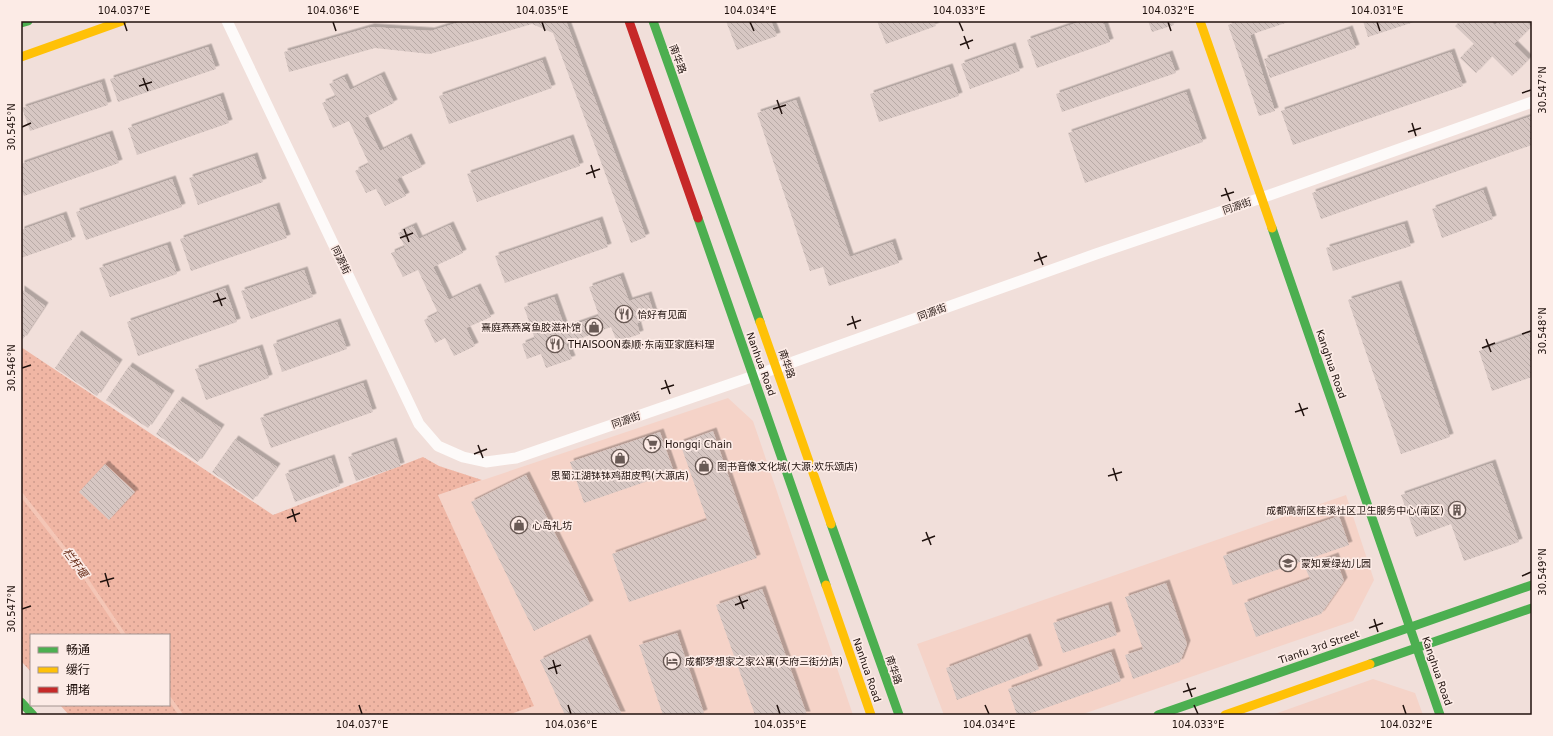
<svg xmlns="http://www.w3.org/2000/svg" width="1553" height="736" viewBox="0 0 1553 736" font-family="'DejaVu Sans','Noto Sans SC',sans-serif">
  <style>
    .built { fill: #f5d3c8 }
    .park { fill: url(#park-dots) }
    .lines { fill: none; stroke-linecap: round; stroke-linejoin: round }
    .stream { stroke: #f4c6b6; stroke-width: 4 }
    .building { fill: url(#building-back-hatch); filter: url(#shadow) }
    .street { stroke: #fdfaf9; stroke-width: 11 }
    .fast { stroke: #4caf50; stroke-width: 9 }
    .slow { stroke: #ffc107; stroke-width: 9 }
    .jam { stroke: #c62828; stroke-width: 9 }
    .ticks { fill: none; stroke: #20120e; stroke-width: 1.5 }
    .labels { text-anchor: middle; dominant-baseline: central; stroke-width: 3.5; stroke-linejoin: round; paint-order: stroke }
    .street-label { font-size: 10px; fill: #20120e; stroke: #fcebe6 }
    .poi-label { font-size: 10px; fill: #20120e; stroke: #fcebe6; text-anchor: start }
    .water-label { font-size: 11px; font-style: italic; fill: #652915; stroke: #fcebe6 }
    .neatline { fill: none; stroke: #20120e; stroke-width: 1.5 }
    .ticks-label { font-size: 10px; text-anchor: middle; fill: #20120e }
  </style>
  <defs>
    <pattern id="park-dots" width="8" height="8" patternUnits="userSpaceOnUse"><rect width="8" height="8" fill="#f0b6a4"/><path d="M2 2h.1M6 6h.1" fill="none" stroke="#ce9b8c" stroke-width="1.8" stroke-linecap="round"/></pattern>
    <pattern id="building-back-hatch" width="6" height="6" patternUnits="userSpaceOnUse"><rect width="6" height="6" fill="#d7c7c3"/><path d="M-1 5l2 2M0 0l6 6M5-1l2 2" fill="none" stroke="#b8aaa6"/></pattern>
    <filter id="shadow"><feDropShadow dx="3.5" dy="-3.5" stdDeviation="0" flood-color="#0004"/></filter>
  </defs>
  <rect width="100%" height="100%" fill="#f1dfda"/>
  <path class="built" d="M728,398L753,421L853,715H508L533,706L438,495Z
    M1346,495L1374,580L1353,621L1080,715H944L917,644Z
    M1373,679L1415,693L1423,715H1272Z"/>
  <path class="park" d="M21,347L273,515L423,457L439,466L482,480L438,495L534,706L508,715H69L60,705H169V635H31V672L21,661Z"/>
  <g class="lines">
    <path class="stream" d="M21,494L76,564L124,635
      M169,698L181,715"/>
  </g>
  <path class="building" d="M463,21H566L646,237L631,243L553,33L532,24L430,54L375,48L289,72L284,52L371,27L431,31Z
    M726,21H771L777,36L737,50Z
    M877,21H934L936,26L886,44Z
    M1082,21H1103L1110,42L1037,68L1027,40Z
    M1148,21H1173L1174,25L1152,32Z
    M1240,21H1291L1250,35L1275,111L1259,116L1228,25Z
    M1363,21H1417L1368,37Z
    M1460,21H1491L1495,25L1499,21H1526L1531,27L1514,44L1529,59L1512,76L1492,56L1476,73L1460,58L1474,44L1455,26Z
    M1349,29L1356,48L1270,78L1264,59Z
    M1012,46L1020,71L970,89L961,64Z
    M208,47L216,69L118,102L110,79Z
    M1451,52L1463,86L1293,145L1281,111Z
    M1169,54L1176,73L1062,112L1056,94Z
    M542,60L552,88L449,124L439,96Z
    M949,67L959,96L879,122L870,94Z
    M381,75L394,103L364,118L380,151L408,137L422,167L397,179L406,196L385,206L376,189L366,193L355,171L369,164L349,121L333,128L322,103L336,97L329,84L344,77L350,90Z
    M101,82L108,105L30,131L22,108Z
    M1186,92L1203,142L1085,183L1068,133Z
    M220,96L229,123L137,155L128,128Z
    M796,100L850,257L892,242L899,263L829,286L823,267L810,271L757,113Z
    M1532,116V145L1321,219L1312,193Z
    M109,134L119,163L24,196L21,188V164Z
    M570,138L580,166L477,202L467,174Z
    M254,156L263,182L198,205L189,178Z
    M172,179L182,207L86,240L76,212Z
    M1483,190L1493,219L1442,238L1432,209Z
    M276,206L287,238L191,271L180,239Z
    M63,215L72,240L21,258V230Z
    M599,220L608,247L505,283L495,256Z
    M1404,224L1411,246L1333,271L1326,248Z
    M450,225L463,253L433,267L449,300L477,287L491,317L466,328L475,346L454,356L445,338L435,343L424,320L438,313L418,270L403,277L391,253L405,247L398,233L413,226L419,239Z
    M167,245L177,274L110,297L99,268Z
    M304,270L313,297L251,319L241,291Z
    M620,276L629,301L648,295L655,317L637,323L640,334L617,342L611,327L566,344L572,359L546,368L541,354L527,359L522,344L535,339L524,307L554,297L565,328L599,316L589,287Z
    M1398,284L1450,437L1401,454L1348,300Z
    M225,288L237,322L138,356L127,322Z
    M21,289L45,306L23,339L21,338Z
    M337,322L347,349L282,372L273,344Z
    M1532,332V377L1492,391L1479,351Z
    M78,334L119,363L97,396L55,368Z
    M259,348L269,378L206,400L195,369Z
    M129,366L171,394L148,428L106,400Z
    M363,383L373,412L271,448L260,418Z
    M179,400L221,428L198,462L156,434Z
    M713,431L757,558L629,602L612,554L707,520L680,443Z
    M660,432L674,472L584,503L570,462Z
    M235,439L277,467L253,500L212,472Z
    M393,441L401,466L356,481L348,457Z
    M331,458L340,486L295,502L285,474Z
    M1492,463L1519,542L1464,561L1451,524L1416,537L1401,495Z
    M105,464L135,492L109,520L79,492Z
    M526,475L590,604L534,631L471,502Z
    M1339,516L1349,545L1233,585L1223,556Z
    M1335,556L1344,581L1321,614L1256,637L1244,603L1310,579L1305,567Z
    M1166,583L1187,644L1180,662L1133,679L1125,655L1143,649L1125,597Z
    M762,589L807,715H755L716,605Z
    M1108,605L1117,635L1063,653L1053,623Z
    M677,633L704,713L699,715H663L639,645Z
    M1027,637L1039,669L957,700L946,668Z
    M587,638L622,715H565L540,660Z
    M1111,652L1121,681L1026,715H1017L1008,689Z"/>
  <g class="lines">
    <path class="street" d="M227,21L419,424L438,446L463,457L486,462L516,458L754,376L1096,254L1261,198L1532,102"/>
    <path class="fast" d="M653,21L760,322
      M21,23L28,21
      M698,218L826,585
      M1272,228L1440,715
      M831,524L899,715
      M1370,664L1532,608
      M21,702L33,715
      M1158,715L1532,585"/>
    <path class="slow" d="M1200,21L1272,228
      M21,57L122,21
      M760,322L831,524
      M826,585L871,715
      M1225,715L1370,664"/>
    <path class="jam" d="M629,21L698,218"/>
  </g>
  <path class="ticks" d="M124,22L127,31M333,22L336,31M542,22L545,31M750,22L754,31M959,22L963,31M1168,22L1171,31M1377,22L1380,31M964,36L969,49M960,45L973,40M143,78L148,91M139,86L152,82M1522,93L1531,90M777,100L782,114M773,109L786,105M1412,123L1416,136M22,127L31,123M1408,132L1421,128M591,165L595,178M586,174L600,169M1225,188L1230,201M1221,196L1234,192M404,229L409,242M400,238L413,233M1038,252L1043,265M1034,261L1047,256M217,293L222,306M213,302L226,298M852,316L856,329M847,325L861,320M1522,334L1531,331M1486,339L1491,352M1482,348L1495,343M22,368L31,365M665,380L670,394M661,389L674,385M1299,403L1304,416M1295,412L1308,408M478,445L483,458M474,454L487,449M1113,468L1117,481M1108,476L1122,472M292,509L296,522M287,518L300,513M926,532L931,545M922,541L935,536M105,573L109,587M1522,576L1531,572M100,582L114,578M739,596L744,609M735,605L748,600M22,609L31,606M1374,619L1378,632M1369,628L1383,623M553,660L557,674M548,669L561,665M1187,683L1192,697M1183,692L1196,688M359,705L362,714M568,705L571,714M777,705L780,714M985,705L989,714M1194,705L1198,714M1403,705L1406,714"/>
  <defs>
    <symbol id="restaurant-ring" viewBox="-11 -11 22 22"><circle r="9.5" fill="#fcebe6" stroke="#695a55" stroke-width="1.5"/><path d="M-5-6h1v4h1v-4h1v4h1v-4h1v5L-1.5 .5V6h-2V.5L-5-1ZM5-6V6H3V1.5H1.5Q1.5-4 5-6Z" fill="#695a55"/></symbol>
    <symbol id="shop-ring" viewBox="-11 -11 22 22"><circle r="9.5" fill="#fcebe6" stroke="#695a55" stroke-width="1.5"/><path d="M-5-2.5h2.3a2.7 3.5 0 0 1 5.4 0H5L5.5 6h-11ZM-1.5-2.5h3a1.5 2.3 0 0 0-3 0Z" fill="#695a55"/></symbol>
    <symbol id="supermarket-ring" viewBox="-11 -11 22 22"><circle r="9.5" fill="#fcebe6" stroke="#695a55" stroke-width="1.5"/><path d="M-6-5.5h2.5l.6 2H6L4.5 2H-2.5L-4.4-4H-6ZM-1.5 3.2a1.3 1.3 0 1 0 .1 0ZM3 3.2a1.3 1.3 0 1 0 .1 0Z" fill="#695a55"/></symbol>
    <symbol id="building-ring" viewBox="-11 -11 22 22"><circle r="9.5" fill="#fcebe6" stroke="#695a55" stroke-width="1.5"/><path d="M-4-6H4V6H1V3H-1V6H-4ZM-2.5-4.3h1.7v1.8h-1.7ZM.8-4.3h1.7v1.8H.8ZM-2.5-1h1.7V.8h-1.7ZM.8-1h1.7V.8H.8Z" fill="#695a55"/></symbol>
    <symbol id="school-ring" viewBox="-11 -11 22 22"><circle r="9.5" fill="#fcebe6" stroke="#695a55" stroke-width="1.5"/><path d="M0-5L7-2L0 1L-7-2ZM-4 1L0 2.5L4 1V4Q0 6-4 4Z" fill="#695a55"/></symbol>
    <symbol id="hotel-ring" viewBox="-11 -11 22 22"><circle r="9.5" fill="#fcebe6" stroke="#695a55" stroke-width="1.5"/><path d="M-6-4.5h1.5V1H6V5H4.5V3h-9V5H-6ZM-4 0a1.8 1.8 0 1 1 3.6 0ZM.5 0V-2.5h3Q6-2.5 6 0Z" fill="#695a55"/></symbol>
  </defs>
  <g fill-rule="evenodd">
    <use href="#restaurant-ring" x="614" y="304" width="20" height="20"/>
    <use href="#shop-ring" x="584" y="317" width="20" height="20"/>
    <use href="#restaurant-ring" x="545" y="334" width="20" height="20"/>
    <use href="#supermarket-ring" x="642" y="434" width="20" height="20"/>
    <use href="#shop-ring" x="610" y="448" width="20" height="20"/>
    <use href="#shop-ring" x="694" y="456" width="20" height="20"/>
    <use href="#building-ring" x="1447" y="500" width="20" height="20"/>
    <use href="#shop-ring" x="509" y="515" width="20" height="20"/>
    <use href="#school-ring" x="1278" y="553" width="20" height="20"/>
    <use href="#hotel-ring" x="662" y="651" width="20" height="20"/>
  </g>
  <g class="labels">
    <g class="street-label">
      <text transform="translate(678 59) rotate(70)">南华路</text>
      <text transform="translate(1237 206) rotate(-19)">同源街</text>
      <text transform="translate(341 260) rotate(64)">同源街</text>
      <text transform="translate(932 312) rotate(-20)">同源街</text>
      <text transform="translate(761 364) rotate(70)">Nanhua Road</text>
      <text transform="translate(787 364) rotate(71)">南华路</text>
      <text transform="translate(1331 364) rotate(71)">Kanghua Road</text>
      <text transform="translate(626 420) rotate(-19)">同源街</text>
      <text transform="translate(1319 647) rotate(-19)">Tianfu 3rd Street</text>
      <text transform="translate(867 670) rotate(71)">Nanhua Road</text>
      <text transform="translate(894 670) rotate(71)">南华路</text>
      <text transform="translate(1437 671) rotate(71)">Kanghua Road</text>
    </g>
    <g class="poi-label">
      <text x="637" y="314">恰好有见面</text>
      <text x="581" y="327" text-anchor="end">熹庭燕燕窝鱼胶滋补馆</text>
      <text x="568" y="344">THAISOON泰顺·东南亚家庭料理</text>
      <text x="665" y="444">Hongqi Chain</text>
      <text x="717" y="466">图书音像文化城(大源·欢乐颂店)</text>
      <text x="620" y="475" text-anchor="middle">思蜀江湖钵钵鸡甜皮鸭(大源店)</text>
      <text x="1444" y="510" text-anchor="end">成都高新区桂溪社区卫生服务中心(南区)</text>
      <text x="532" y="525">心岛礼坊</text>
      <text x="1301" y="563">蒙知爱绿幼儿园</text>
      <text x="685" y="661">成都梦想家之家公寓(天府三街分店)</text>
    </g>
    <g class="water-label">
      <text transform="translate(75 563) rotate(54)">栏杆堰</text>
    </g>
  </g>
  <rect width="1553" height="736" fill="none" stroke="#fcebe6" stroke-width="44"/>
  <rect x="30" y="634" width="140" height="72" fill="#fcebe6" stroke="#a49490"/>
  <rect x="38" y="647" width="20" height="6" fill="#4caf50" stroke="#a49490"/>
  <text x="66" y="654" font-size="12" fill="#20120e">畅通</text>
  <rect x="38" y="667" width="20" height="6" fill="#ffc107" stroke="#a49490"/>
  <text x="66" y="674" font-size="12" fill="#20120e">缓行</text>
  <rect x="38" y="687" width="20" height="6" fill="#c62828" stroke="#a49490"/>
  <text x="66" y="694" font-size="12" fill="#20120e">拥堵</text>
  <rect x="22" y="22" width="1509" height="692" class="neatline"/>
  <g class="ticks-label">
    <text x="124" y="14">104.037°E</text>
    <text x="333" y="14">104.036°E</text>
    <text x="542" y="14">104.035°E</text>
    <text x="750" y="14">104.034°E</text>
    <text x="959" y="14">104.033°E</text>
    <text x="1168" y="14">104.032°E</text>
    <text x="1377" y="14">104.031°E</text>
    <text transform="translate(1542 90) rotate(-90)" y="4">30.547°N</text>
    <text transform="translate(11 127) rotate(-90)" y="4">30.545°N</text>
    <text transform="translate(1542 331) rotate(-90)" y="4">30.548°N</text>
    <text transform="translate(11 368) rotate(-90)" y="4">30.546°N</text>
    <text transform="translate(1542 572) rotate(-90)" y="4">30.549°N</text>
    <text transform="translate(11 609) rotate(-90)" y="4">30.547°N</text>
    <text x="362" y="728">104.037°E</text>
    <text x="571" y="728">104.036°E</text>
    <text x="780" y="728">104.035°E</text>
    <text x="989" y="728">104.034°E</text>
    <text x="1198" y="728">104.033°E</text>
    <text x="1406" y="728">104.032°E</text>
  </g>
</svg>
